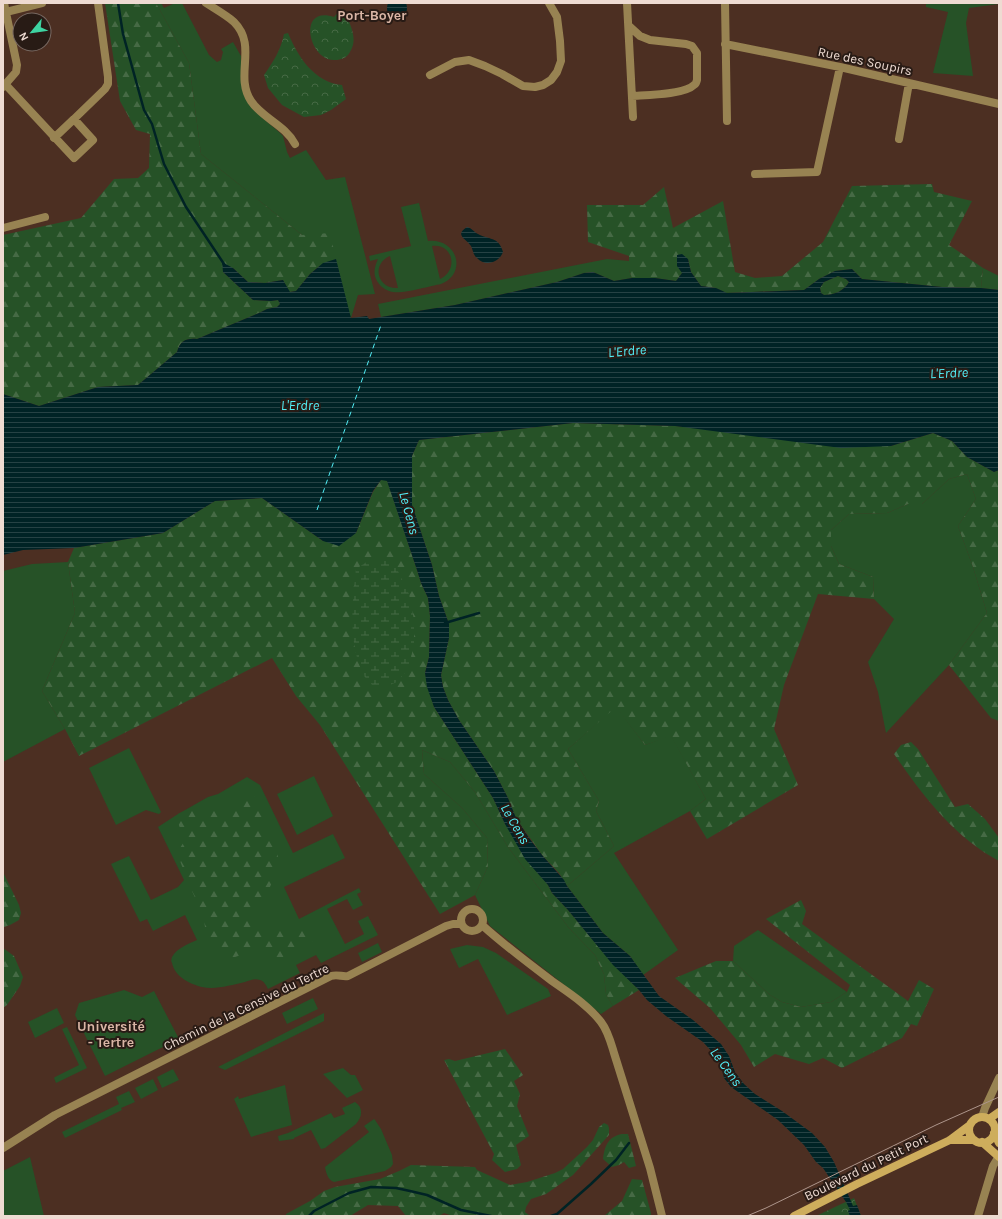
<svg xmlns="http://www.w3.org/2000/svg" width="1002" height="1219" viewBox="0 0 1002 1219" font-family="Karla,sans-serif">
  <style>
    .green { fill: #265227; fill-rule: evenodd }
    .forest { fill: url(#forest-firs) }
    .wetland { fill: url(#wetland-marsh) }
    .park { fill: url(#park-crowns) }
    .water { fill: url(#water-rules); fill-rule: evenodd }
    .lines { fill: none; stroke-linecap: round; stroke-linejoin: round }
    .stream { stroke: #002325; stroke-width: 2.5 }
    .ferry { stroke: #52eff7; stroke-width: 1; stroke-dasharray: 5 4; stroke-linecap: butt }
    .street { stroke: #988352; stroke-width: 8 }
    .secondary { stroke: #cead5c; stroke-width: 8 }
    .tram { stroke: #ad958b; stroke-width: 1 }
    .labels { text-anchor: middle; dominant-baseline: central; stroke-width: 4; stroke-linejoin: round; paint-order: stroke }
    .street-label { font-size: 13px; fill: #eedbd2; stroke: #281b15 }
    .neighbourhood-label { font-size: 14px; font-weight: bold; fill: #d9b5a5; stroke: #281b15 }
    .water-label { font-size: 14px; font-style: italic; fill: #52eff7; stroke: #281b15 }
  </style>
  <defs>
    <pattern id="forest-firs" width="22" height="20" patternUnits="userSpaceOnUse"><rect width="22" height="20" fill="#265227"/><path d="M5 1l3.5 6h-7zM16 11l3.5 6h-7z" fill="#466a45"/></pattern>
    <pattern id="wetland-marsh" width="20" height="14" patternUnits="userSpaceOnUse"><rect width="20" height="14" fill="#265227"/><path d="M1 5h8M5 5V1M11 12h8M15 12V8" fill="none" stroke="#466a45"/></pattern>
    <pattern id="park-crowns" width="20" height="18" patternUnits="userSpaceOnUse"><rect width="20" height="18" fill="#265227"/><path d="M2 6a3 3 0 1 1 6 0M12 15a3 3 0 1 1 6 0" fill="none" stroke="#466a45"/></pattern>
    <pattern id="water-rules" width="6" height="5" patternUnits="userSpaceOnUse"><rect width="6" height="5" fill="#002325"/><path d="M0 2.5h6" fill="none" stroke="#264244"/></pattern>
  </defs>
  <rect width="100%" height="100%" fill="#4c2f22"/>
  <path class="green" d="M156,3H161L164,8L175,3H182L209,55L217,62L221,60L223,52L221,49L233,42L241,56V82L266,121L279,132L283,136L287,152L290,158L306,150L326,180L345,177L375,294L358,295L351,318L302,235L201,154L189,63Z
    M926,3H999V4L969,8L966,23L973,76L933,73L948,12L926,7Z
    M419,203L428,241C457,238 468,273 441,284C430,286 403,294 393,292C386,291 379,286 376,279C373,272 375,266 378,259L370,261L369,256L411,246L401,207ZM432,246C453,243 459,270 440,279ZM390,256L398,288C377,289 371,264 390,256Z
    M607,259L630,261L629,270L632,278L614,281L593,272L584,273L557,282L455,305L381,317L378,304Z
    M983,268L999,276V290L981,288Z
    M967,474L976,499L958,526L973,567L987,613L949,665L886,733L878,692L868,662L894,619L874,599L873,577L839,564L831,546V530L849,514L887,513L908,504H922L949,479Z
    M68,562L75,613L42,691L65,729L3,762V571L32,564Z
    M616,706L645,745L671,735L706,799L690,811L614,853L678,950L643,975L630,956L603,933L567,886L614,846L596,811L599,801L568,749Z
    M129,748L161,812L159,814L146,810L116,825L89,768Z
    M422,750L450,762L475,792L508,847L569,928L595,955L604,974L606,994L613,1006L601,1014L490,926L475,895L488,866L487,838L462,808L424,774Z
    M314,776L333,816L297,835L277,794Z
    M247,777L260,785L293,853L333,834L345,858L284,887L299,919L359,888L361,892L357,894L363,905L353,910L347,899L327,909L345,944L364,934L358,921L368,916L378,935L321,963L316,955L296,965L300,973L268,989C266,985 264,981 260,980C255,978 250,980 245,982C231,985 216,990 202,987C190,984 175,977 172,963C171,961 171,960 172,957C177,948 188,944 197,940L185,915L153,931L147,919L140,922L111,864L129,856L151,900L178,887L184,880L158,827L178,814L208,797L218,794Z
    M758,930L847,992L831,1002L801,1007L782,1002L770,995L733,961L734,946Z
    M378,943L382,952L362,962L358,953Z
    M467,945L483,947L496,953L548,989L551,996L507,1015L478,959L459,968L450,949Z
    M124,990L142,997L154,991L179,1039L105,1076L75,1015L79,1003Z
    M313,998L318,1009L287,1024L282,1013Z
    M57,1008L64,1023L35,1038L28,1022Z
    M324,1013V1021L225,1070L218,1067Z
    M67,1027L87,1068L56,1083L54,1078L55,1077L79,1065L62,1029Z
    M343,1068L351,1075H355L363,1090L347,1098L323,1074Z
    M173,1069L179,1080L162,1088L157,1077Z
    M153,1079L158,1090L141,1099L135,1088Z
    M285,1085L292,1125L251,1137L234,1099L238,1096L239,1099Z
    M129,1091L135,1102L121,1108L122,1110L65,1138L62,1132L119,1104L116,1097Z
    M355,1102C363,1107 363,1116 356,1124L325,1148L321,1149L311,1130L294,1138V1139L279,1141L278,1136L288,1133L331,1113L334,1118L345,1114L342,1108Z
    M374,1119L375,1120L381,1129L392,1155L393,1164L391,1167L385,1171L334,1182C328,1180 326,1173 325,1167L369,1132L364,1126Z
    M30,1157L44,1216H8L3,1215V1171Z"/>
  <path class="forest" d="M105,3H156L189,63L201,154L302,235L330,233L336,259L323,263L310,274L296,291L289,292L283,280L265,283L248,282L233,268L223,272L253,300L271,301L278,300L280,304L277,307L267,309L259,313L197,339C186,338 180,341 177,352L138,385L98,387L39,406L3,394V235L81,218L114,179L138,178L149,168L150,134L136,130L120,101Z
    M932,184L934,192L972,201L949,245L983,268L981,288L942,287L862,279L852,269L835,271L819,279L804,290L726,293L716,288L701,286L691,272L688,259L682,273L676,281L655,278H632L629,270V256L588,242L587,205H643L664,187L673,228L723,201L735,272L755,278L782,276L823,242L852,186Z
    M838,276L846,279L849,282C844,291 834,295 824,295L821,293L820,288L824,282Z
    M573,423L675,426L891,446L933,433L952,441L967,457L994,472L999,470V721L991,718L949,665L987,613L973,567L958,526L976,499L967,474L949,479L922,504H908L887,513L849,514L831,530V546L839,564L873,577L874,599L818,594L784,685L774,729L798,785L707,839L690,811L706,799L671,736L645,745L616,707L568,749L599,801L596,811L614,846L567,886L559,873L542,855L516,818L508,798L494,771L459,720L448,700L443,687L441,675L449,638V624L439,596L432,565L412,505V456L419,440Z
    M381,480H387L417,570L421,583L428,598L430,616L429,657L425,673L434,707L493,798L505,824L548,885L552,893L568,910L613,964L639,990L613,1006L606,994L604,974L595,955L569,928L508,847L475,792L450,762L422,750L424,774L462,808L487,838L488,866L475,895L440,914L320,725L296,696L272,658L79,756L65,729L42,691L75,613L68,562L74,548L163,533L215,501L262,498L323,541L356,533L373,492Z
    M911,742L918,749L955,807L968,804L985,819L999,838V861C954,837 923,796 894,754L901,745Z
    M252,793L257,801L263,814L264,827L274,842L278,856L275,866L274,878L269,889L249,917L252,924L258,928L287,929L303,927L310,929L314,935L312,942L281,958L276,962C267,961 269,959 263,953C261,950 255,948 252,947L241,955L232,958L225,954L220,947L211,940L208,937L205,927L203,914L190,887L177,853L185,840L184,834L180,828L177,820L178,814C187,809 192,810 201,813C213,809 216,808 227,814L239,809L244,794Z
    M3,872L19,905L21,913L19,920L10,925L4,927Z
    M801,900L806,911L802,924L908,1001L919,980L934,989L917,1026L911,1024L902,1038L842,1068L823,1058L809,1064L775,1054L754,1067L741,1045L710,1008L675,978L716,961H733L770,995L782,1002L801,1007L831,1002L847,992L850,985L766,919Z
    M3,948L14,956L23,977L20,986L7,1005L3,1008Z
    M505,1049L523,1075L514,1081L520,1094L517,1106L529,1136L516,1145L521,1165L517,1169L505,1172L492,1160L494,1154L444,1060L449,1059L455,1061Z
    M604,1123L608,1125L609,1128V1135L573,1175L546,1194L531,1199L526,1207L525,1212L530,1216H453L444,1213L439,1216H406L398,1206L368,1205L350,1216H286V1214L310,1201L324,1191L335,1187L380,1179L399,1171L411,1165L475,1167L477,1170L510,1185L527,1182L555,1173L563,1169L587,1147L593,1140L599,1127Z
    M622,1134H628L636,1166L629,1168L624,1162L619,1165L612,1167L603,1159C605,1145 608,1137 622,1134Z
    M632,1179L642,1180L651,1213V1216H604L622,1201Z"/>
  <path class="wetland" d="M383,559L396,567L409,594L414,620V643L409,668L397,682L385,687H374C371,683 366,680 364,675C348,645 352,603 356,569L368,561Z"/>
  <path class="park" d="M343,9C349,22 359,38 350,52C347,58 341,60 335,60C309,62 296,5 334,17L339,11Z
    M288,33C298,57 314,82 342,85L346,99L331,110L321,115L304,117L282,105L268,88L264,75C273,62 281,50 284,34Z
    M854,1198L861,1216H816Z"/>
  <path class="water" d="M388,3H406C413,22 381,23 388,3Z
    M467,227C472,228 474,232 478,234C488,240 499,236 503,252C499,263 485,267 477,258C473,255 473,250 471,246C466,239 454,235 467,227Z
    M682,254L688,259L691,272L701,286L716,288L727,293L804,290L819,279L835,271L852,269L862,279L942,287L981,288L999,290V470L994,472L967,457L952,441L933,433L891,446L841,448L675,426L573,423L419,440L412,456V505L432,565L439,596L449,624V638L441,675L443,687L448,700L459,720L494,771L508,798L516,818L529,838L542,855L564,880L567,886L603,933L630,956L659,996L693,1020L721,1044L729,1056L735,1072L744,1084L755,1094L782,1111L812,1133L825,1147L834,1162L853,1206L857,1205L861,1216H850L848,1211L850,1210L846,1202L823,1168L816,1162L804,1145L778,1120L731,1087L724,1078L722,1069L715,1055L703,1042L666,1016L647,1000L639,990L613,965L568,910L552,893L548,885L525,859L505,824L493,798L434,707L427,687L425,673L429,657L430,616L428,598L421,583L417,570L387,481L381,480L373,491L356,533L339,546L323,541L262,498L215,501L163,533L74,548L23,550L3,555V394L39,406L98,387L138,385L177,352C180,341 186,338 197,339L259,313L267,309L277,307L280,304L278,300L271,301L253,300L223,272L222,262L233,268L248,282L265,283L283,280L290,292L296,291L310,274L323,263L336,259L351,318L367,316L369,319L455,305L557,282L584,273L593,272L614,281L632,278H655L676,281L682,273L677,266V255ZM838,276L846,279L849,282C844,291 834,295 824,295L821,293L820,288L824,282Z"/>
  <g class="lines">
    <path class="stream" d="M118,3L123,34L144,110L152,124L164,164L186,207L224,264
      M445,623L479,613
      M309,1216L314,1211L349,1193L371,1187L396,1188L410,1191L427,1195L461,1210L491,1216
      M551,1216L557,1214L591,1184L616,1160L629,1143"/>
    <path class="ferry" d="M317,510L381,325"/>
    <path class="street" d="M206,3C215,9 226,15 234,22C258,46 234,75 251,101C262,118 285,125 295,144
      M627,3L633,117
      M725,3L727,121
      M6,12L42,3
      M629,26L640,36L650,40L686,44L692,46L697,53V80C696,83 696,84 694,85C684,95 646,95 632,96
      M725,44L840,67L999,104
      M430,75L455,62L469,60L485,66L502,74L523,86L535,87L543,85L551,80L557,72L561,61L560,41L557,17L549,3
      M6,85L74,158L93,140L74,119L54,138
      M3,87L16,72L17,65L4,3
      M74,119L105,89L108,84V77L98,3
      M899,139L909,83
      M755,174L817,172L840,67
      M3,228L45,217
      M461 920a11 11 0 1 1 22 0a11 11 0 1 1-22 0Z
      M482,925C504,945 528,963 552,981C569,993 588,1005 601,1022C608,1031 611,1043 614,1053L650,1168L662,1216
      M982,1117L985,1108L999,1078
      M3,1148L55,1115L331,976C338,974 342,977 348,976L446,926L453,924H461
      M978,1216L993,1166L999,1156"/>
    <path class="secondary" d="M969 1130a13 13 0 1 1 26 0a13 13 0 1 1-26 0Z
      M989,1119L999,1112
      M994,1133L999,1143
      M950,1140H974
      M982,1142L999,1157
      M794,1216L857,1184L950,1140L970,1125"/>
    <path class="tram" d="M747,1216L766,1208L936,1125L999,1097"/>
  </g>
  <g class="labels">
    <g class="street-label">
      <text transform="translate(865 61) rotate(12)">Rue des Soupirs</text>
      <text transform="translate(246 1007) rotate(-26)">Chemin de la Censive du Tertre</text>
      <text transform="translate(866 1167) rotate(-26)">Boulevard du Petit Port</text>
    </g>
    <g class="neighbourhood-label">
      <text x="372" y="15">Port-Boyer</text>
      <text x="111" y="1026">Université<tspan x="111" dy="16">- Tertre</tspan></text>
    </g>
    <g class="water-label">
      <text transform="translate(627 351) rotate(-5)">L'Erdre</text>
      <text transform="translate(949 373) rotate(-2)">L'Erdre</text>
      <text x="300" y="405">L'Erdre</text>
      <text transform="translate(409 513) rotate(75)">Le Cens</text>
      <text transform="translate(515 824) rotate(60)">Le Cens</text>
      <text transform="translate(726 1067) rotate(54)">Le Cens</text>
    </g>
  </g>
  <rect width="1002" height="1219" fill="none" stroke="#eedbd2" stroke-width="8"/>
  <g transform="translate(32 32) rotate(241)"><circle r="19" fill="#281b15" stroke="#776861"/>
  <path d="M0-3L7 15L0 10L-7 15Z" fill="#3ed4a2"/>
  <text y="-6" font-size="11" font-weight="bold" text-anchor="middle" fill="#eedbd2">N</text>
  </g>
</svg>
